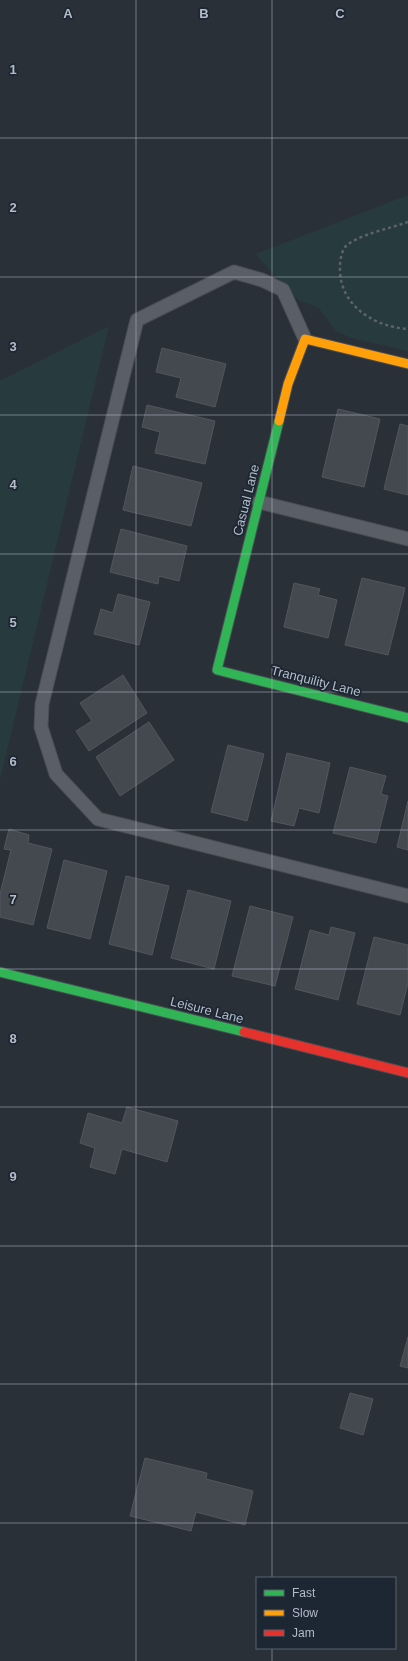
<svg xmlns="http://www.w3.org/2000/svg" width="408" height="1661" viewBox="0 0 408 1661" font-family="Arial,sans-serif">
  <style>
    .green { fill: #273a3e }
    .building { fill: #444950; stroke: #52575f }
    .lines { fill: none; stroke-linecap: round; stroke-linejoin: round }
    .lane-casing { stroke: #484c53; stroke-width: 15 }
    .fast-casing { stroke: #484c53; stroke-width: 11 }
    .slow-casing { stroke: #484c53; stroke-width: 11 }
    .jam-casing { stroke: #484c53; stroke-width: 11 }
    .path { stroke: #5d636a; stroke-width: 2.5; stroke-dasharray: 3 3; stroke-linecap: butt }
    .lane { stroke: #5a5e66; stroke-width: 13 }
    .fast { stroke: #30b455; stroke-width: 9 }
    .slow { stroke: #ff9f0a; stroke-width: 9 }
    .jam { stroke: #e5322d; stroke-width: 9 }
    .grid { fill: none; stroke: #b4bcc9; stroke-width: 1; stroke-opacity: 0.55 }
    .labels { text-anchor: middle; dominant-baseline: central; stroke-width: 3.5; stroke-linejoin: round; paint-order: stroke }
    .street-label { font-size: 13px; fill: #b4bcc9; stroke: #1d2633 }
    .grid-label { font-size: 13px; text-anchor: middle; font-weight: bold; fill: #b4bcc9; stroke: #1d2633; stroke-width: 3.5; stroke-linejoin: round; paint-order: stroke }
  </style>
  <rect width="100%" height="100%" fill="#2a3038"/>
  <path class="green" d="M408,195V351L351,338L336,331L318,307L300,301L290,293L256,254Z
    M109,326L0,780V381Z"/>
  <path class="building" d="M162,348L226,364L215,407L176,397L181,378L156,372Z
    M147,405L215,421L205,464L155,453L160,432L142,427Z
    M338,409L380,419L364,487L322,477Z
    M400,424L408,426V495L384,489Z
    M133,466L202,483L191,526L123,510Z
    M121,529L187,546L179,581L159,576L158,584L110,572Z
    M362,578L405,588L388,655L345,645Z
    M294,583L320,589L318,595L337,600L328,638L284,627Z
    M118,594L150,602L139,645L94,634L101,609L113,613Z
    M123,675L147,713L89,751L76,731L92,721L80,703Z
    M149,722L174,760L120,796L96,757Z
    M228,745L264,754L247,821L211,812Z
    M287,753L330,763L319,813L299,808L294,826L271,821Z
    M350,767L386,776L381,794L388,796L376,843L333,833Z
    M408,801V850L397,847Z
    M9,829L29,835L28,843L52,849L33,925L0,917V894L11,850L4,849Z
    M64,860L107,871L90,939L47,928Z
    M126,876L169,886L152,955L109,944Z
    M188,890L231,901L214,969L171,958Z
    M250,906L293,917L275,986L232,976Z
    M331,927L355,933L338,1000L295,989L310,930L329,935Z
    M374,937L408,945V983L400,1015L357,1004Z
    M127,1107L178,1121L167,1162L122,1149L115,1174L90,1167L95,1148L80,1143L88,1113L122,1123Z
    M408,1337V1368L400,1366Z
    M350,1393L373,1399L363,1435L340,1428Z
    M145,1458L207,1473L206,1479L253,1491L245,1525L196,1512L191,1531L130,1516Z"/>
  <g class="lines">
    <defs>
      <path id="lane" d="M305,339L283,290L262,280L234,272L137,320L42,704L41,727L56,774L98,819L408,896
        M259,502L408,539"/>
      <path id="fast" d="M279,421L217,670L408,718
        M0,972L244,1032"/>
      <path id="slow" d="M279,421L288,384L305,339L408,364"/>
      <path id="jam" d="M244,1032L408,1073"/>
    </defs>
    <use href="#lane" class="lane-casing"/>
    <use href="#fast" class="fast-casing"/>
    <use href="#slow" class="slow-casing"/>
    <use href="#jam" class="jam-casing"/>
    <path class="path" d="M408,222C392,228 356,235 345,247C341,253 340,261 340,268C339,305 374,327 408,329"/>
    <use href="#lane" class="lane"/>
    <use href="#fast" class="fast"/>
    <use href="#slow" class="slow"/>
    <use href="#jam" class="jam"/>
  </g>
  <path class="grid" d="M136,0V1661M272,0V1578M0,138H408M0,277H408M0,415H408M0,554H408M0,692H408M0,830H408M0,969H408M0,1107H408M0,1246H408M0,1384H408M0,1523H408M272,1648V1661"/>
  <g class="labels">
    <g class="street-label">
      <text transform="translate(246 500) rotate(-76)">Casual Lane</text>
      <text transform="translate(316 681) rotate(14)">Tranquility Lane</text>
      <text transform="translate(207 1010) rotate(14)">Leisure Lane</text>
    </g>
  </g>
  <g class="grid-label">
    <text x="68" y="18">A</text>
    <text x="204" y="18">B</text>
    <text x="340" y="18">C</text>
    <text x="13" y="74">1</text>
    <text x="13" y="212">2</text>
    <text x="13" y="351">3</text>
    <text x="13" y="489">4</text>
    <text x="13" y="627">5</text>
    <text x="13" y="766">6</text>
    <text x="13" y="904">7</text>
    <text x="13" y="1043">8</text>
    <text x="13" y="1181">9</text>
  </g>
  <rect x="256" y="1577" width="140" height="72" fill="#1d2633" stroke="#59626f"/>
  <rect x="264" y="1590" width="20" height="6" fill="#30b455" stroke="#59626f"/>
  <text x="292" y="1597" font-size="12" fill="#b4bcc9">Fast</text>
  <rect x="264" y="1610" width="20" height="6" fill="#ff9f0a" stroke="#59626f"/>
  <text x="292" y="1617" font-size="12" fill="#b4bcc9">Slow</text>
  <rect x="264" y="1630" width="20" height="6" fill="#e5322d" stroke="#59626f"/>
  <text x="292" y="1637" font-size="12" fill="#b4bcc9">Jam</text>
</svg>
